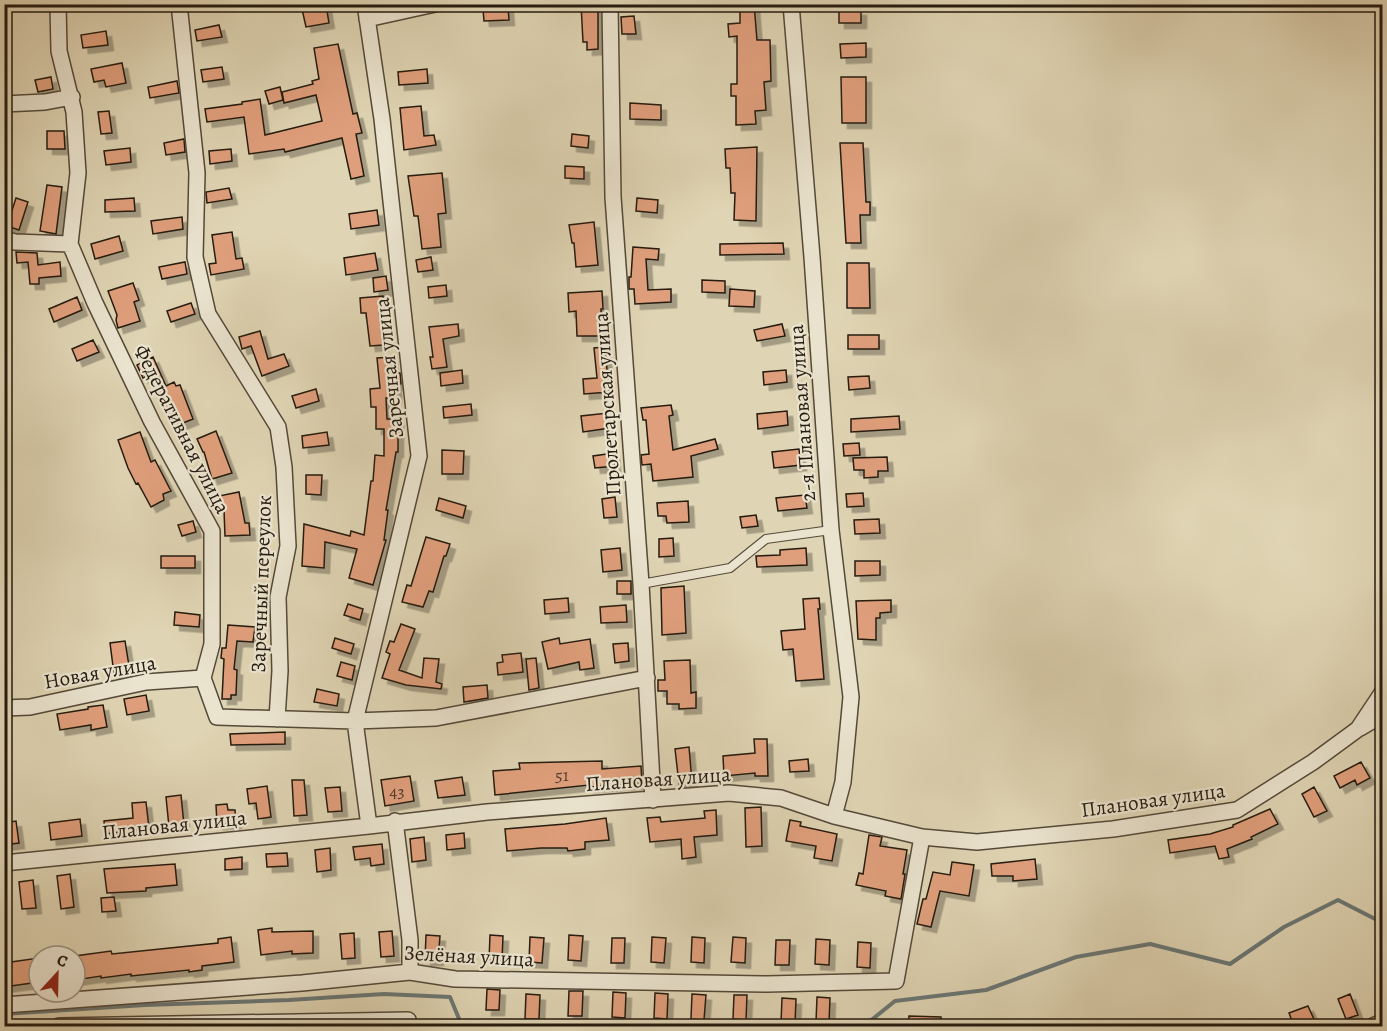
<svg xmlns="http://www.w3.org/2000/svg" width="1387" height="1031" viewBox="0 0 1387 1031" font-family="Alegreya,serif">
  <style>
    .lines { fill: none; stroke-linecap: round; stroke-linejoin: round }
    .stream { stroke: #6b7775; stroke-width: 4 }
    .building { fill: #e09f7c; stroke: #251b10; stroke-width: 1.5; filter: url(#shadow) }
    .lane-casing { stroke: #544939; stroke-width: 10 }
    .street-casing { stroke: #544939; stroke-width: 18 }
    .lane { stroke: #eae3ce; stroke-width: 8 }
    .street { stroke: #eae3ce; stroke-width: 15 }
    .labels { text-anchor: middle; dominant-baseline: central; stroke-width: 4.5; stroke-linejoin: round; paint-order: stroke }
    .number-label { font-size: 18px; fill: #543c2b }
    .street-label { font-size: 21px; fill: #251b10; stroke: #eae3ce }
  </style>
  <defs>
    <filter id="shadow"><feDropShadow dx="5.5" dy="5.5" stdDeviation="0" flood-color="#0004"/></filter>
  </defs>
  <rect width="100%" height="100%" fill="#dfd4b3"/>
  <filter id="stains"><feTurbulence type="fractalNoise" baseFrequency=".00333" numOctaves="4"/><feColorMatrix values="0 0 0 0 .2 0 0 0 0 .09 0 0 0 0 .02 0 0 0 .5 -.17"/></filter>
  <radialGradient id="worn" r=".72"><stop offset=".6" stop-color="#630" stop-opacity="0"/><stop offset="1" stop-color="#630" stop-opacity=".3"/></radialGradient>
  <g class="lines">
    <path class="stream" d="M4,1014L145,1005L289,1000L384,994L450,997L462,1026
      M864,1026L895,1001L986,990L1076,957L1150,944L1230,964L1284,927L1338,900L1381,922L1382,921"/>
  </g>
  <path class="building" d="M581,4H598V49L587,50V42H583Z
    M740,4H754L757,40H770L771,81L764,82L766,110L755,111L756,124L736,125V96H731V84H737V36L729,37L728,24L740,23Z
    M326,5L329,23L306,27L302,9Z
    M508,7L509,20L484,21L483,9Z
    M839,10H861V23H839Z
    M634,16L636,34H622L621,17Z
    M219,25L222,37L197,41L195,30Z
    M106,31L108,45L83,48L81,35Z
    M866,43V57L841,58L840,44Z
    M338,44L353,114L357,113L362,133L356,134L364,176L351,179L342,138L285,152L284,149L249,154L244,117L207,122L205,109L242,104V102L260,99L265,135L322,121L316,95L284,103L282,92L313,84L312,81L319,79L314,48Z
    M122,63L126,83L106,87L104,80L94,82L91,69Z
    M222,67L224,79L203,82L201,70Z
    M427,69L428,83L399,85L398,72Z
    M51,77L53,89L38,92L35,80Z
    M841,77H866V123H842Z
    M177,81L179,93L150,98L148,87Z
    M280,87L283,100L269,104L265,91Z
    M630,103L661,105V120L630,119Z
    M421,106L424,136L434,135L436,145L404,150L400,108Z
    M109,111L112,133L101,134L98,112Z
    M47,131H64L65,149H47Z
    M572,134L589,136L588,148L571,146Z
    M184,139L185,152L166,155L164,143Z
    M840,143H863L866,202H870V215H860L861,243H846Z
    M757,147L756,221L734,220L735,193H731L730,168H726L725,149Z
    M130,148L131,162L106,165L104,151Z
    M231,149L232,161L210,164L209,151Z
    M565,166L584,167V179L565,178Z
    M442,173L446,213L438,214L441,247L422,249L418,216H414L408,176Z
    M47,185L62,187L56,234L40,231Z
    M229,188L232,199L207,203L206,192Z
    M16,198L28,202L19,230L7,226Z
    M134,198L135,211L105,212V200Z
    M637,198L658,200L657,213L636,211Z
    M377,210L379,225L351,229L349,214Z
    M182,217L183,229L153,234L151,221Z
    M594,222L598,265L576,267L574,243H572L569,225Z
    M232,232L236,259L242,258L244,269L211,275L209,264L216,263L212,235Z
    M119,236L123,251L95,259L91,244Z
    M783,243L784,254L720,255V244Z
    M633,247L659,249L658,260L646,259L648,290L671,289V302L635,304L634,289H629V277H631Z
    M16,252L37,253L38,265L60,262L61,276L39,278V284H30L28,262L17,263Z
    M375,253L378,270L346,275L344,258Z
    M431,257L433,270L418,272L416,260Z
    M185,262L187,274L162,279L159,267Z
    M847,263H869L870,308H847Z
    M386,276L388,290L374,292L373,278Z
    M702,280L725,281V293L702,292Z
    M133,283L139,300L134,302L140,321L118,328L116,320L117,315L108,291Z
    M446,285L447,296L429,298L428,287Z
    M730,289L755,291L754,307L729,306Z
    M602,291L603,309H601V336H577L576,311L569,312L568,293Z
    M383,296L385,311L379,312L383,345L370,346L366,313H361L360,298Z
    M77,297L82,310L54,322L49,309Z
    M191,303L195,314L171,322L167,311Z
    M458,324L459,336L443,339L447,367L432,369L430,357H433L429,327Z
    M782,324L785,336L757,341L754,330Z
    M260,331L268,359L284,354L289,366L262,376L251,346L242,349L239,337Z
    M848,335H879V349H848Z
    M93,340L99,352L77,361L72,349Z
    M605,347L609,392L584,394L583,379L597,378L594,348Z
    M153,357L166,386L174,382L176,386L180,385L193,419L178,425L168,400L162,403L149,375L143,378L137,365Z
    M392,357L393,373H400L401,384L396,385V398H386L387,419H398V452H396L386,510H388L384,540H386L373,585L349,578L357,549L325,542L324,568L302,566L304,524L350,536L351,531L364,535L371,481H373L375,455L384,456V429H376V407H371L370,389L380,388L377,358Z
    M462,370L463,383L441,386L440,373Z
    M786,370L787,382L764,385L763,372Z
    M869,376L870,388L849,390L848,377Z
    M316,389L319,401L296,408L292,396Z
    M471,404L472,415L444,418L443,407Z
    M671,405L673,415L669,416L673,450L715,439L718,449L691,456L693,477L653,481L651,464L642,465L641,455L649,454L646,420H643L641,408Z
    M787,411L788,425L758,429L757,414Z
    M608,413L610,428L583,432L581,416Z
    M899,416L900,429L851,432V419Z
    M216,431L232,473L212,479L204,452H203L197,439Z
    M140,432L151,462L155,460L171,491L163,494L164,500L151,507L138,483L136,484L128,468L118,440Z
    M327,432L329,445L303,448L302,436Z
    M859,443L860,455L844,456L843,444Z
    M799,449L801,465L774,468L772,452Z
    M442,450L464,451L463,474H442Z
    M614,453L615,466L595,468L593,456Z
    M887,457L888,471H878V477L864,478V470H854L853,458Z
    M306,475H322L321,495L306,494Z
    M239,492L245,523H249L250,535L225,536L224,510L221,511L219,496Z
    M863,493L864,506L847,507L846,494Z
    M805,495L807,508L778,511L776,498Z
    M615,497L617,517L604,518L602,499Z
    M439,498L466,506L463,518L436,510Z
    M688,501L689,522L667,523L666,516H658L657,503Z
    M756,515L758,526L742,528L740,517Z
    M879,519L880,533L855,534L854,520Z
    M193,521L196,532L182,536L178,525Z
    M426,537L450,544L446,556H444L433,592L429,591L423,607L402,602L407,585L411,586Z
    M673,538L674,556L659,557V539Z
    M620,548L622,570L603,572L601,550Z
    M806,548L807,565L757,567L756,556L780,555V550Z
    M161,556H195V568H161Z
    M855,561H880V575L855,576Z
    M617,581H631V594H617Z
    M684,586L686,633L662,635L661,588Z
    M568,598L569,612L545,614L544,600Z
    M819,598L820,609H818L824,679L796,681L793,649L783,650L781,631L805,629L803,599Z
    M891,600V612L880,613V618H876V640L858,639L856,601Z
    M348,604L363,609L360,620L344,615Z
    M626,605L627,622L601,623L600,607Z
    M175,612L200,615L199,627L174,625Z
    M401,624L415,629L399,670L422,678L424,658L439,659L436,682L442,684L441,689L406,685L382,678L390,654L386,652L390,641L394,642Z
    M228,625L255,627L253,642L237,641L234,669L237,670L236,695H231V699H222L224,659L221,658L222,648H226Z
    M335,638L354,644L351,654L332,648Z
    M559,638L560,644L590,639L594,668L580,670L579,662L548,669L542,642Z
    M125,641L130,672L114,674L110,643Z
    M628,643L629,661L615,663L613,644Z
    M521,653L523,672L498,675L497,663L503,662L502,655Z
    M536,658L539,688L529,690L526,659Z
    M690,660L691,693L696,692V708L679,709V704H667V691H658V680H665L664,661Z
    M341,662L355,666L352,680L337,676Z
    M487,685L488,698L464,702L463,687Z
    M317,689L339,694L337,706L314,702Z
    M146,695L149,711L127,715L124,699Z
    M103,705L107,727L91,730V725L60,730L57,714L88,709V707Z
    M285,732V744L231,745L230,734Z
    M754,739H767L768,776H755V773L724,776L723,756L755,753Z
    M689,747L692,782L679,784L675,749Z
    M808,759L809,771L790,772L789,761Z
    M602,761V769L641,766L642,783L589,787V785L495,795L493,771L520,769L519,763Z
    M1361,762L1370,778L1357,785L1355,780L1340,788L1334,776Z
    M410,776L414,801L385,806L381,780Z
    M462,777L465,795L438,798L435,781Z
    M292,780H304L307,815L294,816Z
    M267,786L271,817L258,819L256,803L249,804L247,789Z
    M340,787L342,811L328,812L325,788Z
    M1314,787L1327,811L1314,817L1302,794Z
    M181,795L184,825L169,827L166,797Z
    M146,802L149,828L105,834L104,821L133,818L132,803Z
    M227,804L228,810H235L236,823L217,824L216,805Z
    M761,807L762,846L746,847L745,808Z
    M1270,809L1278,824L1251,837L1252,839L1227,849L1229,857L1219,859L1215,846L1170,853L1168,840L1210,834L1233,827V825Z
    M716,810L717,835L694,837L696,857L682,859L681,839L650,842L647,818L660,817L661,822L705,818L704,811Z
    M606,818L609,840L585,842V849L568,851L567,848H541L507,851L505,829L565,824Z
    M80,819L82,836L51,840L49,823Z
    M790,820L801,822L800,826L837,834L832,861L814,858L816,846L786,841Z
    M16,821L19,843L4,845V823Z
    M464,833L465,848L447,850L446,835Z
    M869,835L882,837L880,846L907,850L903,874H905L901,899L885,896L886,891L856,885L859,873L863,874Z
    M424,837L426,860L412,862L410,839Z
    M382,844L384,864L371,866L370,858L355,860L353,847Z
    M330,848L331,870L317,872L315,850Z
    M287,853L288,866L267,867L266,854Z
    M242,857V869L225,870V859Z
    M1035,859L1037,879L1013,881V876H992L991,864Z
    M952,862L974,865L969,896L940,891L931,927L917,924L923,899H926L933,872L950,875Z
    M175,864L177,885L146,888V891L107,893L104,869Z
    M70,874L74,907L61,909L57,876Z
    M33,880L36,908L22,909L19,882Z
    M114,897L116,911L102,912L101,898Z
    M272,928V932L313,931V953L292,954V951L261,955L258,930Z
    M392,931L394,956L381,957L379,932Z
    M354,933L355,958L342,959L340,934Z
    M426,935L440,936L438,960H425Z
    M490,935L503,936L502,961L489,960Z
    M569,935L583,936L581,961L568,960Z
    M231,937L234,962L202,966V970L189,972V970L131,976V974L101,978V976L75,980V956L111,951L112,954L218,943V939Z
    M530,937L544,938L542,963L529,962Z
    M652,937L666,938L664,963L651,962Z
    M692,937L705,938L704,963L691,962Z
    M733,937L746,938L745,963L731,962Z
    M612,938H625L624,963H611Z
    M816,939L830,940L829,965L815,964Z
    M776,940H790L789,965H775Z
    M858,942L871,943L870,968L857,967Z
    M39,958V982L4,987V963Z
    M487,989L500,990L499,1010H486Z
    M569,991H583L582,1016H568Z
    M613,992L626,993L625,1018L612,1017Z
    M655,993L668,994L667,1019L654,1018Z
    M526,994L540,995L539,1019H525Z
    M692,994L706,995L704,1020L691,1019Z
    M1350,994L1358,1015L1346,1019L1338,999Z
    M734,995H747L746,1020L733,1019Z
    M817,997L830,998L829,1023L816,1022Z
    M782,998L796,999L795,1024L781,1023Z
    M1308,1006L1317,1026H1294L1289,1013Z
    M909,1016L941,1017V1026H908Z"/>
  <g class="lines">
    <defs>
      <path id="lane" d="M641,584L730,568L766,539L831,530"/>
      <path id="street" d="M58,4L59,51L74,112L78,173L70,244L95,303L152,422L212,531V644L203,678
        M179,4L197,173L195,257L208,314L278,427L284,467L288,546L278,597L280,671L277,719
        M365,4L382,119L419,456L355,721L369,826
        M610,4L613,197L641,584L653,800
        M791,4L812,257L831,530L851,697L843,782L834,816
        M367,19L435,4
        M4,104L45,102L72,97
        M4,239L15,242L70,244
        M203,678L217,717L355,721L436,718L647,678
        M4,708L30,707L146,682L203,678
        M1360,728L1382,715
        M395,821L410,940V972
        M4,863L369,826L487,812L729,793L781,798L834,816L922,837L977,842L1113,829L1237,810L1313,762L1358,729L1382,693
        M4,1005L302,983L410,972L455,979L767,984L896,981L922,837
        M59,1026L408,1020V1026
        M1373,1026L1382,1022"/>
    </defs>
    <use href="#lane" class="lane-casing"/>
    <use href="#street" class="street-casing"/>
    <use href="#lane" class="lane"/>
    <use href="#street" class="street"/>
  </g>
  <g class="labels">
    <g class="number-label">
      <text x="562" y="775">51</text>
      <text x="397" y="791">43</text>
    </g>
    <g class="street-label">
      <text transform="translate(389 368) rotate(-96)">Заречная улица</text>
      <text transform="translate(607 404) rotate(-94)">Пролетарская улица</text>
      <text transform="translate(802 413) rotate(-94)">2-я Плановая улица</text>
      <text transform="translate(182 429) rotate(63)">Федеративная улица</text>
      <text transform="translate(261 584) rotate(-88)">Заречный переулок</text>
      <text transform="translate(100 672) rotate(-10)">Новая улица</text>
      <text transform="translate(658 779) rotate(-4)">Плановая улица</text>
      <text transform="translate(1153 800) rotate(-8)">Плановая улица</text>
      <text transform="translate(174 825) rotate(-6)">Плановая улица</text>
      <text transform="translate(469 956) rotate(3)">Зелёная улица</text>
    </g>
  </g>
  <rect width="1387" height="1031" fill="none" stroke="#dfd4b3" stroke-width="24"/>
  <rect x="6" y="6" width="1375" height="1019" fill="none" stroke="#251b10" stroke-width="3"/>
  <rect x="12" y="12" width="1363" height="1007" fill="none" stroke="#251b10" stroke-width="1.5"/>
  <g transform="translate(57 974) rotate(22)"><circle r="28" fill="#eae3ce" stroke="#9b9382" stroke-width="1.5"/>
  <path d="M0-4.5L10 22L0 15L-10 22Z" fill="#8f2418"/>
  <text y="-9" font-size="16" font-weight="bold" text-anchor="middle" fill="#251b10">С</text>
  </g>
  <rect width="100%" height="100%" filter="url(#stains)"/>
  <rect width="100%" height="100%" fill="url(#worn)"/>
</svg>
